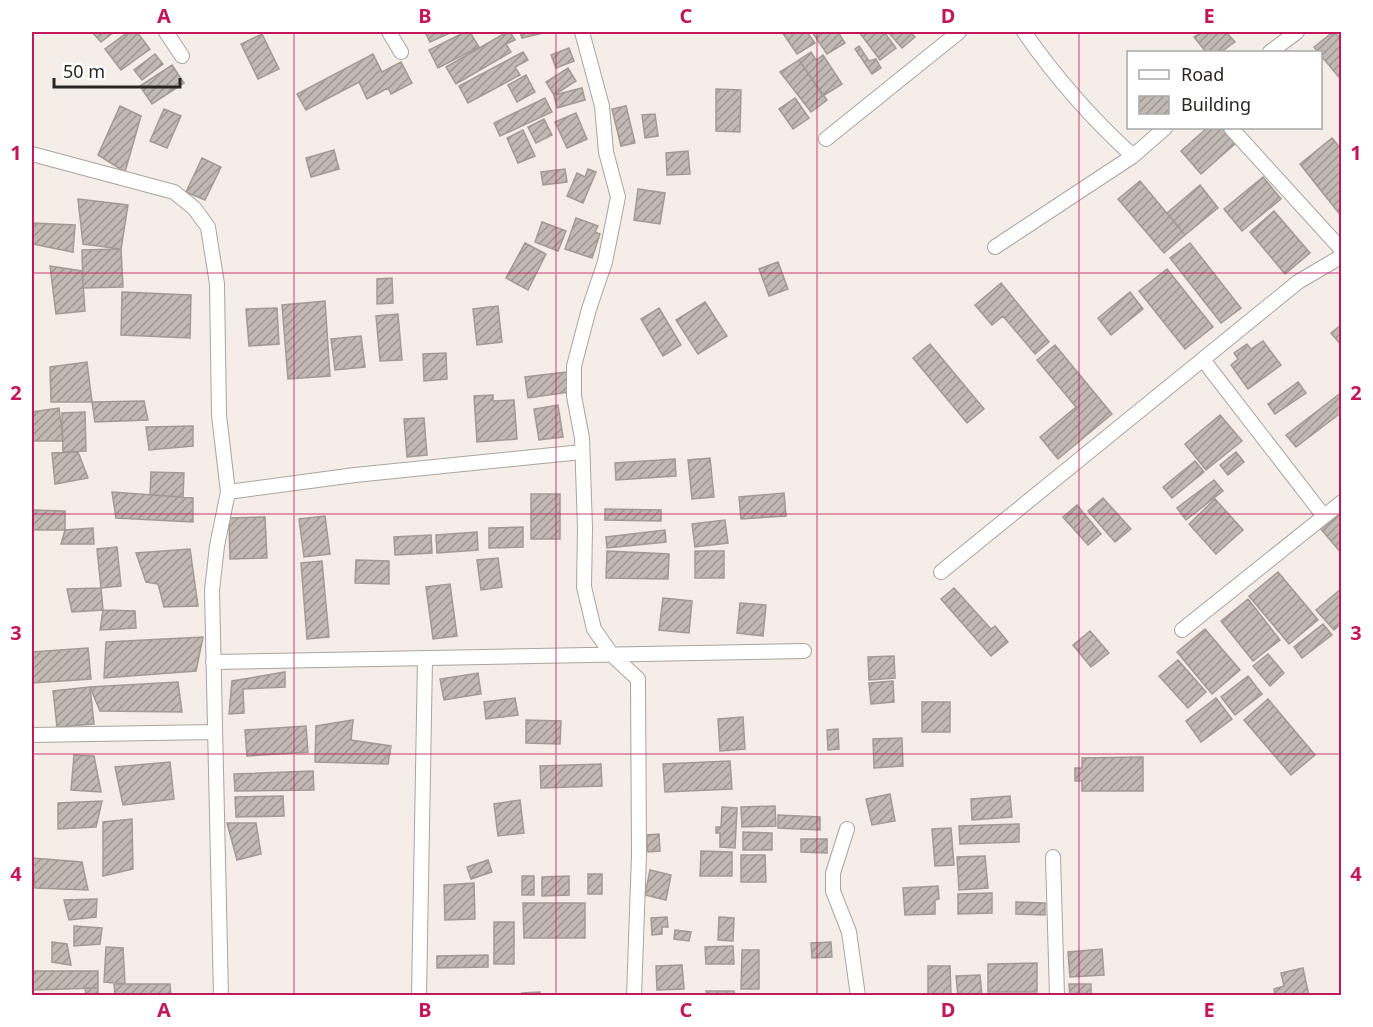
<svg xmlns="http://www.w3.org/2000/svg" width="1373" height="1027" viewBox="0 0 1373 1027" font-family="'Noto Sans',sans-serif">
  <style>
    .building { fill: url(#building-hatch); stroke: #a29b94; stroke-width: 1.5 }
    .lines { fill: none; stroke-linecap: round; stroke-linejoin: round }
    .minor-casing { stroke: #aba49e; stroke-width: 16 }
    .minor { stroke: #fff; stroke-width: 14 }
    .grid { fill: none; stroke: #c2185b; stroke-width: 1.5; stroke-opacity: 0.55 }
    .neatline { fill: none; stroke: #c2185b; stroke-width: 2 }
    .grid-label { font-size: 20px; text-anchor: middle; font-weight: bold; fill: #c2185b }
  </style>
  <defs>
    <pattern id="building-hatch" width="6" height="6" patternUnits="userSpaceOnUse" patternTransform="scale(1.5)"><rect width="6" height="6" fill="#c1b9b3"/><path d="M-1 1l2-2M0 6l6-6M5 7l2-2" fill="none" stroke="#9d9691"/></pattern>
  </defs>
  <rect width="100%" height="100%" fill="#f5ede7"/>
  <path class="building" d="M92,32H114L101,42Z
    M128,32H137L150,49L121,70L105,49Z
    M425,32H452L430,42Z
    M465,32H470L479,47L438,68L429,50Z
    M507,32H510L515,40L506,44L511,52L456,84L446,67Z
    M520,32H547L522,38Z
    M782,32H807L815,43L797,54Z
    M812,32H838L845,43L827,54Z
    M859,32H884L896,48L880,60Z
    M888,32H910L915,37L902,48Z
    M1202,32H1226L1235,42L1221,52H1206L1194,37Z
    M1333,32L1342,39V81L1314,47Z
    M262,34L279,69L258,79L241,44Z
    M859,46L869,61L876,59L881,68L872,74L855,49Z
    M569,48L574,61L556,68L551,55Z
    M523,52L528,60L515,67L520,75L468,103L459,86Z
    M811,52L816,60L823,55L842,84L823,96L799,60Z
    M155,54L163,64L142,80L134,70Z
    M373,54L382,72L401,62L412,83L391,94L388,88L367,99L359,82L306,110L297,94Z
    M799,60L827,100L811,112L780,72Z
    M172,65L184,83L152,104L140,86Z
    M568,68L576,81L554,95L546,82Z
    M526,75L535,92L517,102L508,85Z
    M582,88L585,100L557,108L554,95Z
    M716,89L741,90L740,132L716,131Z
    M545,98L552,112L500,136L494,123Z
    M795,98L809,118L793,129L779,109Z
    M120,106L141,116L125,172L98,155Z
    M626,106L635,143L621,146L612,109Z
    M164,109L181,116L167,148L150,141Z
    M576,113L587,139L567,148L555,122Z
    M655,114L658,136L645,138L642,115Z
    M544,119L552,135L536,143L528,127Z
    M1207,128H1222L1236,143L1201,174L1181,151Z
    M523,130L535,156L518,163L507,138Z
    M1332,138L1342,150V217L1300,164Z
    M334,150L339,169L311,177L306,158Z
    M688,151L690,174L667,175L666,153Z
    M202,158L221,167L205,200L186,192Z
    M565,169L567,182L543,185L541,172Z
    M588,169L596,172L583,203L567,196L577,173L585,177Z
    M1263,177L1281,199L1242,231L1224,209Z
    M1140,181L1185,235L1164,253L1118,199Z
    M1200,185L1218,208L1185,235L1167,213Z
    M638,189L665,193L660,224L634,220Z
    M78,199L128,205L121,249L83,244Z
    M1274,211L1310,253L1285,274L1250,232Z
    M576,218L598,226L595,232L600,234L592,258L565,249Z
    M542,222L566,231L558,251L535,242Z
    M32,223L75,225L73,252L32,244Z
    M525,243L546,254L528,290L506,278Z
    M1190,243L1241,308L1221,323L1170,258Z
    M121,249L123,287L83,288L82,250Z
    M778,262L788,289L769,296L759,269Z
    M50,266L82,271L85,311L56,314Z
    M1167,269L1213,327L1185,349L1139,291Z
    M392,278L393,303L377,304V279Z
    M1001,283L1049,342L1035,354L1003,316L992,325L975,305Z
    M122,292L191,295L190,338L121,335Z
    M1130,292L1143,309L1111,335L1098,318Z
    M325,301L330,376L288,379L282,305Z
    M705,302L727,336L698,354L676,320Z
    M498,306L502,342L477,345L473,309Z
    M277,308L279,344L249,346L246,309Z
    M659,308L681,345L663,356L641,319Z
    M398,314L402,360L380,361L376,316Z
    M1342,324V346L1331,333Z
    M361,336L365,367L335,370L331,339Z
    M1263,341L1281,365L1248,389L1231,365L1238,359L1234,353L1247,344L1251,349Z
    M930,344L984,409L967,423L913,358Z
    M1055,345L1112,414L1058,459L1040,437L1076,407L1037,360Z
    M446,353L447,379L424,381L423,354Z
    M87,362L92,402H51L50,367Z
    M566,372L569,392L528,398L525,377Z
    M1298,382L1306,393L1275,414L1268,404Z
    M1342,392V412L1296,447L1286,435Z
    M493,395V401L514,400L517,439L477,442L474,396Z
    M144,401L148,420L95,422L92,402Z
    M558,405L563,437L539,440L534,409Z
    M59,408L63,441H32V412Z
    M85,412L86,451L63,452L62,413Z
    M1220,415L1242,441L1206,470L1185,444Z
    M424,418L427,455L407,457L404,419Z
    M193,426V446L149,450L146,427Z
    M78,452L88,478L55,484L52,453Z
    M1236,452L1244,462L1228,475L1220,465Z
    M710,458L714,497L692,499L688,460Z
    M675,459L676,476L616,480L615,463Z
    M1195,461L1204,472L1172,498L1163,487Z
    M151,472L184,473L183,497L150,495Z
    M1214,480L1223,491L1186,520L1177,508Z
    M112,492L193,498V522L116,518Z
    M784,493L786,516L741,519L739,497Z
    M531,494H560V539H531Z
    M1103,498L1131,529L1115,542L1088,511Z
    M1215,499L1243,530L1216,554L1189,524Z
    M1077,505L1101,534L1088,545L1063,517Z
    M605,509L661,510V521L605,520Z
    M32,510L65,511V530H32Z
    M1340,514L1342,515V554L1321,529Z
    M325,516L330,554L304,557L299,519Z
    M265,517L267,558L230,559L229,518Z
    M725,520L728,543L695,547L692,524Z
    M523,527V547L489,548V528Z
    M93,528L94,544H61L65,530Z
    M665,530L666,542L607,548L606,537Z
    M477,532L478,550L437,553L436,535Z
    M431,535L432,553L395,555L394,537Z
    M117,547L121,586L101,588L97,549Z
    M190,549L198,606L164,607L158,584L146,582L136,553Z
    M607,551L669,554L668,579L606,578Z
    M695,551H724V578H695Z
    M498,558L502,587L481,590L477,560Z
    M356,560L389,561V584L355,583Z
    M322,561L329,637L307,639L301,563Z
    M1278,572L1318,620L1289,644L1249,596Z
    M450,584L457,636L433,639L426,587Z
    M101,588L103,610L72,612L67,589Z
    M954,588L991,629L995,626L1008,642L991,656L941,599Z
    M1342,588V623L1334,630L1316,610Z
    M663,598L692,601L689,633L659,630Z
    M1248,599L1280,640L1253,661L1221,621Z
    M740,603L766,605L763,636L737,633Z
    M103,610L135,611L136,628L100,630Z
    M1323,624L1332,635L1302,658L1294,647Z
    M1205,629L1240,670L1212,694L1177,652Z
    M1090,631L1109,653L1091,667L1073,645Z
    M203,637L196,671L104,678L106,642Z
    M88,648L91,679L32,683V652Z
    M1268,654L1284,673L1270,686L1253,666Z
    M894,656L895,678L869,680L868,657Z
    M1178,660L1206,692L1188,708L1159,676Z
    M285,672V687L243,689L244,713L229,714L232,681Z
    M478,673L481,694L444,700L440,679Z
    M1248,676L1262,694L1235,715L1221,697Z
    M893,681L894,702L871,704L869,683Z
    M178,682L182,712L100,711L90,687Z
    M90,687L94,724L57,727L53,691Z
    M515,698L518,715L486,719L484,702Z
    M1216,698L1232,719L1201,742L1186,721Z
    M1268,699L1315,755L1291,775L1244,720Z
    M922,702H950V732H922Z
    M743,717L745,749L720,751L718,719Z
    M353,720L351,740L391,746L388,764L315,762L316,726Z
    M526,720L561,721L560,744L526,743Z
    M306,726L308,752L247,756L245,730Z
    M838,729L839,749L828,750L827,730Z
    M902,738L903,766L874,768L873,739Z
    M74,755L94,756L101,792L71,790Z
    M1143,757V791H1082V781H1075V768H1082V758Z
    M730,761L732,789L665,792L663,764Z
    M170,762L174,799L123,805L115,767Z
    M601,764L602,786L541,788L540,766Z
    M313,771L314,790L235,791L234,774Z
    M890,794L895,821L872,825L866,799Z
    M283,796L284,816L236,817L235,797Z
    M1010,796L1012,817L972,820L971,799Z
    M520,800L524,833L498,836L494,804Z
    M102,801L96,827L58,829V803Z
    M775,806L776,826L742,827L741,807Z
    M722,807L737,808L735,848L720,847V833H716V827H721Z
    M778,815L820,817V830L778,828Z
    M132,819L133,869L103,876V822Z
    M227,823H256L261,854L237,860Z
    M1019,824V842L960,844L959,826Z
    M951,828L954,865L935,866L932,829Z
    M743,832L772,833V850H743Z
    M659,834L660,851L648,852L646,835Z
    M801,839H827V853L801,852Z
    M701,851L732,852V876H700Z
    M741,855H765L766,882H741Z
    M985,856L988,888L959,890L957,857Z
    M32,858L82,862L88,890L35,888Z
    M488,860L492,872L471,879L467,867Z
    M650,870L671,875L666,900L645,895Z
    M588,874H602V894H588Z
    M522,876H534V895H522Z
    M569,876V895L542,896V877Z
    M474,883L475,919L445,920L444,885Z
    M938,886L939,899L935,900V914L905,915L903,888Z
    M992,893V913L958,914V894Z
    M97,899L96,917L69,920L64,900Z
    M1016,902L1045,903V915L1016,914Z
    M523,903H585V938H524Z
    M667,917L668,927H662V934L652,935L651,918Z
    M719,917L734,918L733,941L718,940Z
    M494,922H514V964H494Z
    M74,926L102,928L100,944L74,946Z
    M675,930L691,932L689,941L674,939Z
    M52,942L67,944L71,965L52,962Z
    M831,942L832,957L812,958L811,943Z
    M733,946L734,964H706L705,947Z
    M106,947L123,948L125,984L104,982Z
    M1102,949L1104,975L1070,977L1068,952Z
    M742,950H759V989H741Z
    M488,955V967L437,968V956Z
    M1037,963V992H988V964Z
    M682,965L684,989L657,990L656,966Z
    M928,966H950L951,996H928Z
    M1303,968L1309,996H1275L1274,989L1284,986L1281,973Z
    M32,971H98V988L32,990Z
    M980,975L982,996H958L956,976Z
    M114,984H170L171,996H115Z
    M1069,984H1091V996H1070Z
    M85,988H98V996H86Z
    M706,991H734L735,996H707Z
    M540,992V996H522V993Z
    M749,994H779V996H749Z"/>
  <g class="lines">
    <defs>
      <path id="minor" d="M166,32L182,56
        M389,32L401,52
        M582,32L602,106L606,152L618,197L605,262L589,309L574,366V396L582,438L585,528L584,587L594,629L612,655L638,679L639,855L634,996
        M1024,32C1056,78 1091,118 1133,156
        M1270,52L1297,32
        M1231,128L1342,250
        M826,139L959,32
        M32,154L174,192L194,208L208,227L217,284L219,415L228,492L217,546L212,590L221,996
        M995,247L1133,156L1165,128
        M1204,361L1323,515
        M228,492L355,475L582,452
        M941,572L1298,282L1342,256
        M1182,630L1342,502
        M213,662L804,651
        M32,735L214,732
        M847,829L833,873V891L849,932L858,996
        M1053,857L1057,996
        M419,996L425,659"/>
    </defs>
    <use href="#minor" class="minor-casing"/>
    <use href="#minor" class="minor"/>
  </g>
  <path class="grid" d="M294,32V996M556,32V996M817,32V996M1079,32V996M32,273H1342M32,514H1342M32,754H1342"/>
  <rect width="1373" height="1027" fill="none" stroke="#ffffff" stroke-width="66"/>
  <rect x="1127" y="51" width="195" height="78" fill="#ffffff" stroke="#a9a8a7" stroke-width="1.5"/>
  <rect x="1139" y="70" width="30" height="9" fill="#ffffff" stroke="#a9a8a7" stroke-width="1.5"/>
  <text x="1181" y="81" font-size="18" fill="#292624">Road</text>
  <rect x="1139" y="96" width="30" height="18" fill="url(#building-hatch)" stroke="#a9a8a7" stroke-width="1.5"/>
  <text x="1181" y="111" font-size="18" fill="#292624">Building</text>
  <path d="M54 78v9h126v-9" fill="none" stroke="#292624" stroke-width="3"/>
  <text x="63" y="78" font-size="18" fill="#292624" stroke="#ffffff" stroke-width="4.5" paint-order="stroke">50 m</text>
  <rect x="33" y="33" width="1307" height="961" class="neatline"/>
  <g class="grid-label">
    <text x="164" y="23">A</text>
    <text x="425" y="23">B</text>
    <text x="686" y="23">C</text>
    <text x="948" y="23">D</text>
    <text x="1209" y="23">E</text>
    <text x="16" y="160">1</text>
    <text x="1356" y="160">1</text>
    <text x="16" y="400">2</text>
    <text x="1356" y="400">2</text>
    <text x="16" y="640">3</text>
    <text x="1356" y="640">3</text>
    <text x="16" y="881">4</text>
    <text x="1356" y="881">4</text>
    <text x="164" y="1017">A</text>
    <text x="425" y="1017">B</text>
    <text x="686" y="1017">C</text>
    <text x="948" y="1017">D</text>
    <text x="1209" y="1017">E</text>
  </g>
</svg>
